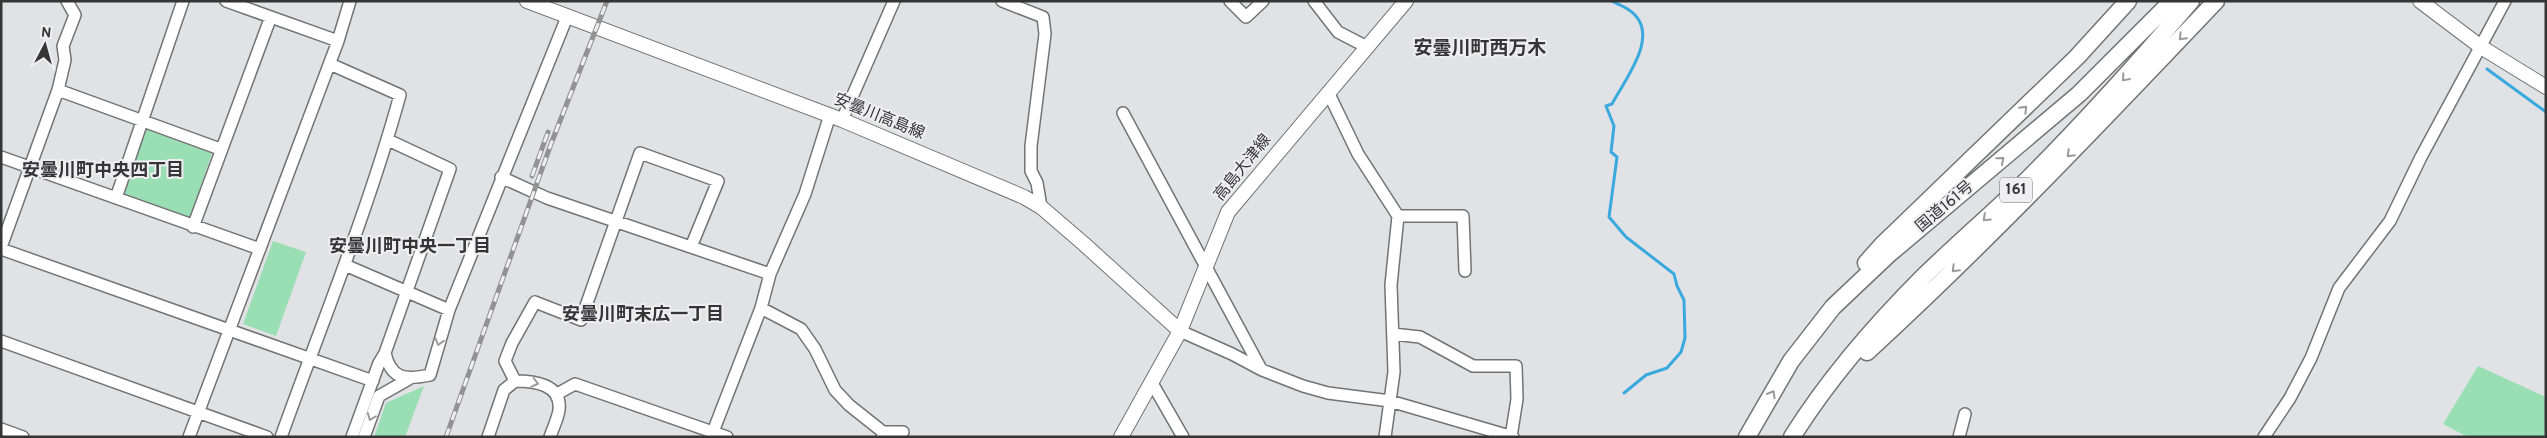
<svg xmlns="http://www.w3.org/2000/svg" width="2547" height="438" viewBox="0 0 2547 438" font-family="Overpass,'Noto Sans JP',sans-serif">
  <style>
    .green { fill: #9adeb4 }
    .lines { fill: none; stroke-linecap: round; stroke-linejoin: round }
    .stream { stroke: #3aa9dd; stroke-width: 3 }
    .minor-casing { stroke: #727375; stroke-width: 14 }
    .major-casing { stroke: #727375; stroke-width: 16 }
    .highway-casing { stroke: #727375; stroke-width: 19 }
    .minor { stroke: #fff; stroke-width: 11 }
    .major { stroke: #fff; stroke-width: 14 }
    .highway { stroke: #fff; stroke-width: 16 }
    .rail-casing { stroke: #929294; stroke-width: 5 }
    .rail { stroke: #efeff2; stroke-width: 3; stroke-dasharray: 9; stroke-linecap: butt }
    .oneway { stroke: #9a9a9a }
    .labels { text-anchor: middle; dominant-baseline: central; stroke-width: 4; stroke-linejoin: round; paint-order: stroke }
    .shield { fill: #efeff2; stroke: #6d6d6e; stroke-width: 1 }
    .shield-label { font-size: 15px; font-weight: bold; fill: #353536 }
    .street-label { font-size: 16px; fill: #353536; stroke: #efeff2 }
    .neighbourhood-label { font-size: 18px; font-weight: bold; fill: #353536; stroke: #efeff2 }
    .quarter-label { font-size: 19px; font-weight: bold; fill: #353536; stroke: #efeff2 }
  </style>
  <rect width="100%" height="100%" fill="#e1e2e5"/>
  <path class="green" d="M146,129L212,153L189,220L123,194Z
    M273,241L306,252L276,336L243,324Z
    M2478,366L2546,397V437H2468L2443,424Z
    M424,386L405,437H374L386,403Z"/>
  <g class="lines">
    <path class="stream" d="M1612,1C1617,4 1624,6 1629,10C1663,33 1625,79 1612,104L1606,106L1614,126L1611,152L1617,157L1609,217L1626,237L1674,274L1677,286L1684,300L1685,338L1681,352L1667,368L1646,375L1624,393
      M2487,69L2546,112"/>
    <defs>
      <path id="minor" d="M226,1L338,41
        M1002,1L1043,17L1045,34L1031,146V171L1037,183L1041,207
        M1230,1L1246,17L1263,1
        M1314,1L1338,32L1367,47
        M58,90L65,60L63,46L75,15L67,1
        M1328,92L1358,154L1398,216L1391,285L1394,372L1385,437
        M1123,113L1261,369
        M842,120L894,1
        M1,157L260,249
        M501,177L547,198L770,274
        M116,198L183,1
        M1398,216H1463L1465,271
        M193,227L270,19
        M1,247L58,90L220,149
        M1,249L373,381
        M345,265L449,310
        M761,308L801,329L815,349L835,390L849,405L883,432L882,437
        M1180,331L1232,354L1262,370L1303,386L1328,393L1390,401L1513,437
        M1393,334L1420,337L1473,366H1516L1517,399L1511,437
        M1,341L267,437
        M385,353C391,380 406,380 430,375L449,310L567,17
        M515,381L505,361L512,343L535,302L581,320L640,153L718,181L691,247
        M1152,383L1183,437
        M557,394L575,384L727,437
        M1,429L23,437
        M883,432H903
        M189,437L338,41L350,1
        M281,437C322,323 368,211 400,95L330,64
        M352,437L379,363L385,353L450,169L388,140
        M364,437L379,396L409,379
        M488,437L504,390L515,381C534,381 562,384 559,410C558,418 553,428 550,437
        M711,437L761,308L770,274L805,194L830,115
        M1959,437L1965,414
        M2264,437L2290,398L2311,358L2339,288L2390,221L2421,157L2505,1"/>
      <path id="major" d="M527,1L842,120L1024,197L1041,207L1084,244L1180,331
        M2420,1L2481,47L2546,87
        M1121,437L1180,331L1228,212L1406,1"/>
      <path id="highway" d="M1866,263L1882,245L2077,57L2128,1
        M1867,352C1988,241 2102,121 2216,1
        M1747,437L1791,361L1833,307L1888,255L2079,94L2172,1
        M1792,437C1829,378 1875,325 1924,276C1958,243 1993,213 2027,180C2084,123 2138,63 2191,1"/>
    </defs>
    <use href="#minor" class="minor-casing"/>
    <use href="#major" class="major-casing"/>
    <use href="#highway" class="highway-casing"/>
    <use href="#minor" class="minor"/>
    <use href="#major" class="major"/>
    <use href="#highway" class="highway"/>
    <defs>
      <path id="rail" d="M532,176L548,132
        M446,437L551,144L607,1"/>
    </defs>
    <use href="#rail" class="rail-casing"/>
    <use href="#rail" class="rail"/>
  </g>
  <defs><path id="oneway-chevron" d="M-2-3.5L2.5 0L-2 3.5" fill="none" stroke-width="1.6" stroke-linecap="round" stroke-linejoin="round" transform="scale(1.25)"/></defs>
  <g class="oneway">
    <use href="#oneway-chevron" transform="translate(2182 37) rotate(134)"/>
    <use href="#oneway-chevron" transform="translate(2125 78) rotate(131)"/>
    <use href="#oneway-chevron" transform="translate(2024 109) rotate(-45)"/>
    <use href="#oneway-chevron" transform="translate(2070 154) rotate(135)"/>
    <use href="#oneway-chevron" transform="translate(2001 160) rotate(-40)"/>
    <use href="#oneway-chevron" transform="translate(1986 218) rotate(137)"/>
    <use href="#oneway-chevron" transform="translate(1955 269) rotate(135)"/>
    <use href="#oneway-chevron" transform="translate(439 342) rotate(107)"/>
    <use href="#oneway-chevron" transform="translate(535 383) rotate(14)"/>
    <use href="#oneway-chevron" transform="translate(1772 394) rotate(-60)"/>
    <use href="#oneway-chevron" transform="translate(371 417) rotate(111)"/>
  </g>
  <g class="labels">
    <rect class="shield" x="2000" y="177.5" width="32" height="25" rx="4"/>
    <g class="shield-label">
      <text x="2016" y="190">161</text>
    </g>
    <g class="street-label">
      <text transform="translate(879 117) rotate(22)">安曇川高島線</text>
      <text transform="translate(1243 168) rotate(-51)">高島大津線</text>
      <text transform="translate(1945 207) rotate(-40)">国道161号</text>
    </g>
    <g class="neighbourhood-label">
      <text x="103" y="171">安曇川町中央四丁目</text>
      <text x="410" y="247">安曇川町中央一丁目</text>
      <text x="643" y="315">安曇川町末広一丁目</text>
    </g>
    <g class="quarter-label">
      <text x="1480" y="49">安曇川町西万木</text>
    </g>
  </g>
  <rect width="2547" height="438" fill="none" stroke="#353536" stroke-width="5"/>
  <g transform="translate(45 45) rotate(6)" stroke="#efeff2" stroke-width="4" paint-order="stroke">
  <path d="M0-4L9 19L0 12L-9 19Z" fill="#353536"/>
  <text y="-8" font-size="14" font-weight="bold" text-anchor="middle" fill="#353536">N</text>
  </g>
</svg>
